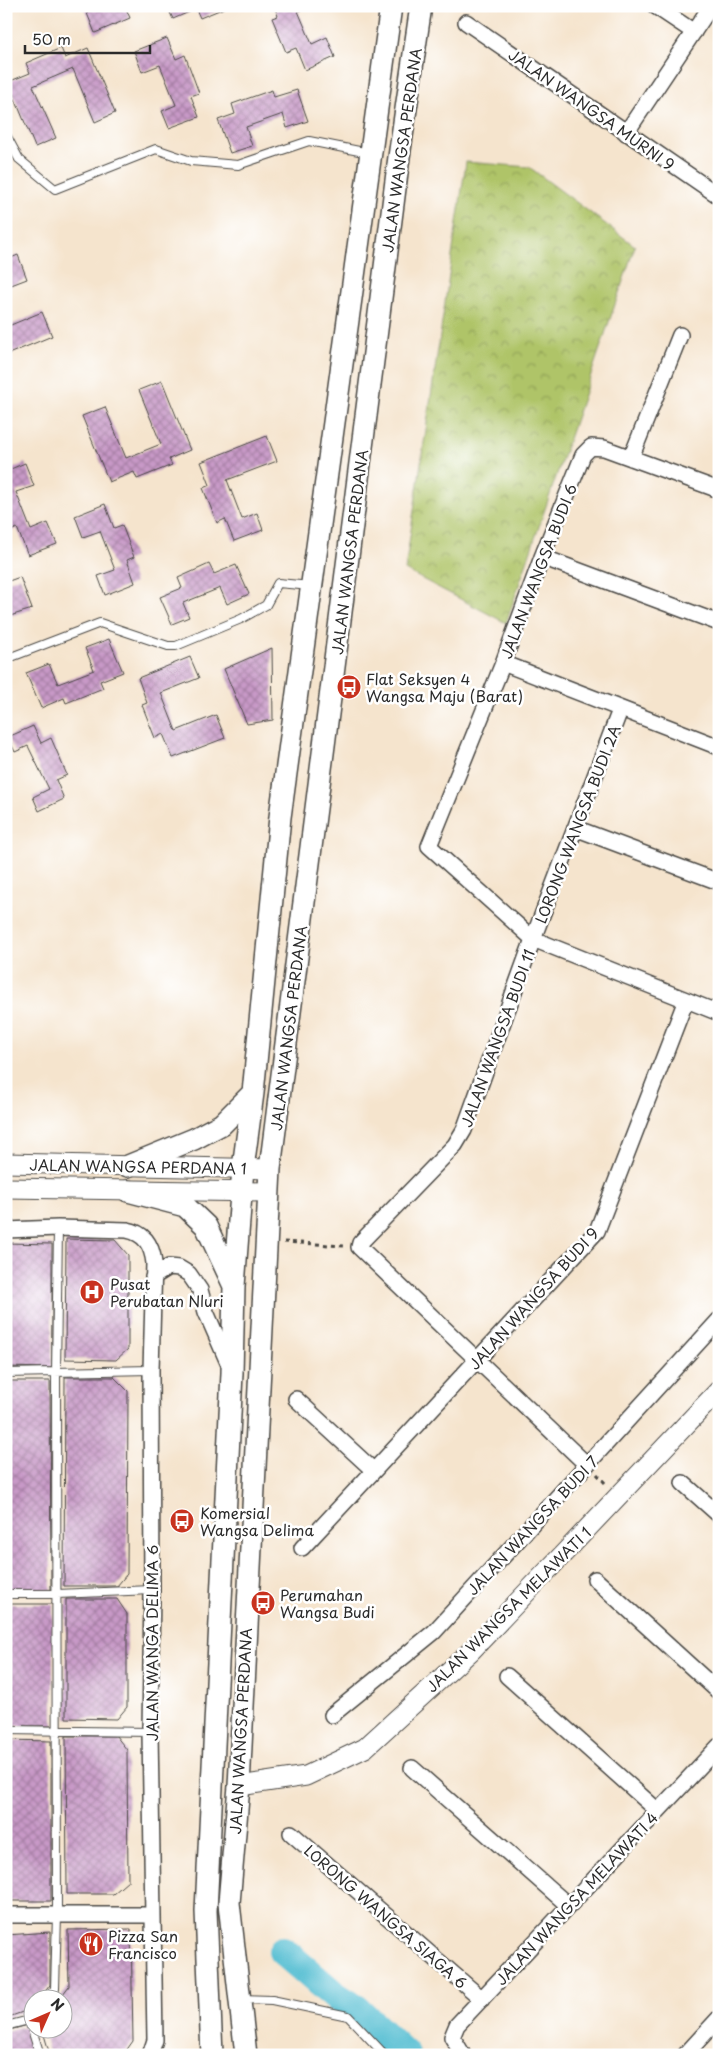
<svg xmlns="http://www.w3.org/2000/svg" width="725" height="2061" viewBox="0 0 725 2061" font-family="'Playpen Sans',sans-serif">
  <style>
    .park { fill: url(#park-crowns); stroke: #6d784a }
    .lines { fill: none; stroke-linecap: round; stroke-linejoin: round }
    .river { stroke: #55bed2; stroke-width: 30 }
    .building { fill: url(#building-cross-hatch) }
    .service-casing { stroke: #494743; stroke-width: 10 }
    .minor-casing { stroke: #494743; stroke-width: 18 }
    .tertiary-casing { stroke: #494743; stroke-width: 21 }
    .secondary-casing { stroke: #494743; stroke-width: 24 }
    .path { stroke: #494743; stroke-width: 3; stroke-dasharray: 4 4; stroke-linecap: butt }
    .service { stroke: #fff; stroke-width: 8 }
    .minor { stroke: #fff; stroke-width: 15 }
    .tertiary { stroke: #fff; stroke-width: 19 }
    .secondary { stroke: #fff; stroke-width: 21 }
    .labels { text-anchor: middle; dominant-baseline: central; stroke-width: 5; stroke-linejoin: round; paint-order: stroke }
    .street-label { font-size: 15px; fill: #2b2b2b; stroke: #fff }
    .poi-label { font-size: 15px; fill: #2b2b2b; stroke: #fff; text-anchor: start }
  </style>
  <defs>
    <pattern id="park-crowns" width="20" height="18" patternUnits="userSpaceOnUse" patternTransform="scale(1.25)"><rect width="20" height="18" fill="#afc468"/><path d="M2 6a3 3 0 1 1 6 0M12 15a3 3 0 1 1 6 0" fill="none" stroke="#8f9f56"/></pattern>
    <pattern id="building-cross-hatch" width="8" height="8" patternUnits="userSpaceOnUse" patternTransform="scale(1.25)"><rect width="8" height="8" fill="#c899c7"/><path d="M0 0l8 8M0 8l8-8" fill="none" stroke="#a37da2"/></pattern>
  </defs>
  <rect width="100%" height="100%" fill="#fff"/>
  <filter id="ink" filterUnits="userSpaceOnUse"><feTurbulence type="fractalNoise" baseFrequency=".02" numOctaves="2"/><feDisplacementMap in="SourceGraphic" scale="10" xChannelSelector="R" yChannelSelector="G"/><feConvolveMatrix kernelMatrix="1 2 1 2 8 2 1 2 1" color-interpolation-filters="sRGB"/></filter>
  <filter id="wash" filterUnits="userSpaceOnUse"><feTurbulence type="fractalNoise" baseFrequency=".0096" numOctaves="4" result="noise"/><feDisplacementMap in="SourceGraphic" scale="20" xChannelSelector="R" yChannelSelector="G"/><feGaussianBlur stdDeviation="1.12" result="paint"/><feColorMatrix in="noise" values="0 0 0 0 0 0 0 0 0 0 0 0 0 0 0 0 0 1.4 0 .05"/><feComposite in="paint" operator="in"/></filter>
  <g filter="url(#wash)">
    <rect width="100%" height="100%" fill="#f5e4cd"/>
    <path class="park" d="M466,162L529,167L635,246L506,623L405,570Z"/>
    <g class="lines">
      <path class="river" d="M283,1951L335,1996L356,2009L405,2055"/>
    </g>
    <g id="blocks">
      <path class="building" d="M84,6H125L130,18L95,33Z
        M167,6H229L200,18L196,9L173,19Z
        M274,6H309L298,11L312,44L327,37L335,57L305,70L296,48L286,52L272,18L278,16Z
        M167,38L176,59L185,55L199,93L191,96L199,117L169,128L162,111L176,105L160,65L142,72L134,51Z
        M61,48L65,58L88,48L115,113L95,122L73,69L33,86L56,138L35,147L8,82L30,73L26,63Z
        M272,90L274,97L297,90L308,121L287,128L283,114L246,127L252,146L230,153L218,120L235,114L232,104Z
        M18,255L27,279L6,287V260Z
        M42,312L52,336L6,355V327Z
        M162,381L190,450L169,459L172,465L137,479L134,472L109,482L82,416L105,407L126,458L161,444L139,390Z
        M267,436L277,461L227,480L242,519L257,513L263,530L234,541L225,519L217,523L203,488L210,485L201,462Z
        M25,463L34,486L16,492L31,530L48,523L57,544L28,555L17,528L9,532L6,526V471Z
        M105,504L114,528L122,525L134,557L127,560L135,583L105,595L98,576L115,570L100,531L83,537L75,516Z
        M209,564L214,574L236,565L249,594L227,604L220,588L183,603L189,617L172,624L160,597L182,588L178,578Z
        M20,577L32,609L10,616L6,606V582Z
        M109,639L123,672L100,681L103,688L66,703L64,698L41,708L26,673L49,664L58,684L94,670L85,648Z
        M272,648L273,720L247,724L224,669Z
        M190,657L199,678L161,693L176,731L216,715L225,738L173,758L163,734L155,738L142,705L147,703L138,678Z
        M33,726L41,743L51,738L67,775L56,780L64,799L39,811L33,797L49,789L28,746L15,752L8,737Z
        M66,1239L115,1240L128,1255V1349L116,1360L65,1359Z
        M6,1243L52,1244V1368L6,1367Z
        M65,1377H114L128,1391L127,1574L117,1586H64Z
        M6,1381H50L51,1590H6Z
        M66,1599H117L127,1614V1707L117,1719L66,1718Z
        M6,1604H53V1726H6Z
        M66,1736H116L127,1750L128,1881L113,1894H67Z
        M6,1740L51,1741V1901H6Z
        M131,1929L133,2041L123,2055H50L42,2028H62V1998H60L69,1986L68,1930Z
        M50,1932V1985L40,1998H32L31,2009L6,2018V1935Z
        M28,2025L37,2055H6V2031Z"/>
    </g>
  </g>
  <g filter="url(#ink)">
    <use href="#blocks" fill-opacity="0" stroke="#494743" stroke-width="1"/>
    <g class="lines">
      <defs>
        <path id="service" d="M6,135L19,159L55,189L156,149L191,161L238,165L309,141L369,153
          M6,659L100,623L168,646H176L241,619L266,605L278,583L311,586
          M6,1373L151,1370
          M6,1594H57L152,1590
          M6,1730L150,1732
          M47,1998L55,1989L57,1914L56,1373L58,1228
          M243,1999L272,2000L348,2016L385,2055
          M29,2020L40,2055
          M6,2026L29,2020L32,2017"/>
        <path id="minor" d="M655,6L694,32
          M466,22L719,196
          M626,133L711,6
          M631,458L680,335
          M719,490L604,448L591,447L583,455L542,557L503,663L429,846L533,939L719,1013
          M542,557L719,623
          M503,663L719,747
          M575,828L719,882
          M6,1230L58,1228L127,1230C145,1233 152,1246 154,1263L151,1370L152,1590L150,1732L155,2040L150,2055
          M153,1277L169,1267L179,1268L189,1274L200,1290L206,1312L230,1367
          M296,1399L373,1470
          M587,1465L359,1247L360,1243L455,1145L464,1130L533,939L620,710
          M683,1483L719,1515
          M302,1548L597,1231L686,1000
          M595,1579L719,1692
          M507,1676L658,1811
          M332,1715L434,1632L719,1320
          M412,1768L569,1906
          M291,1833L482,1999
          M6,1915H151
          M463,2055L452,2037L457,2025L719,1746
          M685,2055L719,2018"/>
        <path id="tertiary" d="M6,1163L270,1169
          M6,1188L269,1192
          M239,1786L306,1776L365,1748L471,1651L719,1390"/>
        <path id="secondary" d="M128,1166L194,1139L222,1124L253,1093
          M128,1191L185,1206L206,1226L234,1286
          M212,2055L206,1911L232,1373L234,1286L243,1168L253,1093L280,817L391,6
          M246,2055L229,1903L239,1786L270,1169L399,157L421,6"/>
      </defs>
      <use href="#service" class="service-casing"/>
      <use href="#minor" class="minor-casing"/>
      <use href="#tertiary" class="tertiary-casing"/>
      <use href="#secondary" class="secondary-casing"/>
      <path class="path" d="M284,1242L345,1246
        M597,1474L606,1484"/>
      <use href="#service" class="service"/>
      <use href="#minor" class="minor"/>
      <use href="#tertiary" class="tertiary"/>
      <use href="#secondary" class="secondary"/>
    </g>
  </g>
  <defs>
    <symbol id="bus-disc" viewBox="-11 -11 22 22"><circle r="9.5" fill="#c8321e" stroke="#fff"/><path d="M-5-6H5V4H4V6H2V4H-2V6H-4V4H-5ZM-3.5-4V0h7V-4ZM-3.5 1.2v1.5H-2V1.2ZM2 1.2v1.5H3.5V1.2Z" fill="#fff"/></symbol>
    <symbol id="hospital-disc" viewBox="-11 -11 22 22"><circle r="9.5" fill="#c8321e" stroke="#fff"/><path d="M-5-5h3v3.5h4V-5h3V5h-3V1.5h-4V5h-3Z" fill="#fff"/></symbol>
    <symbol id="restaurant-disc" viewBox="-11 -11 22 22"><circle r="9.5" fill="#c8321e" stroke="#fff"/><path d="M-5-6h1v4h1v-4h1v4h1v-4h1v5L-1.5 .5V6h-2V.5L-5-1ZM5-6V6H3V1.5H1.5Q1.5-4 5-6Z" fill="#fff"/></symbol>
  </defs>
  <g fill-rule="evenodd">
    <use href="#bus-disc" x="335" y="673" width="28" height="28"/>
    <use href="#hospital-disc" x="78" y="1278" width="28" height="28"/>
    <use href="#bus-disc" x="168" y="1507" width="28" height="28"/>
    <use href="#bus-disc" x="249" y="1589" width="28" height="28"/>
    <use href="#restaurant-disc" x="77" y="1930" width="28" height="28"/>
  </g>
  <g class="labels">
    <g class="street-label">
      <text transform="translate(592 109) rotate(35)">JALAN WANGSA MURNI 9</text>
      <text transform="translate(401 150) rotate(-82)">JALAN WANGSA PERDANA</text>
      <text transform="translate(349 552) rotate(-83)">JALAN WANGSA PERDANA</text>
      <text transform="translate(538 571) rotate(-69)">JALAN WANGSA BUDI 6</text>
      <text transform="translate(577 824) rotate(-69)">LORONG WANGSA BUDI 2A</text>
      <text transform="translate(288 1028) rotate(-83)">JALAN WANGSA PERDANA</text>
      <text transform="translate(497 1038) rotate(-70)">JALAN WANGSA BUDI 11</text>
      <text transform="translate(138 1166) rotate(1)">JALAN WANGSA PERDANA 1</text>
      <text transform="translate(533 1298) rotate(-48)">JALAN WANGSA BUDI 9</text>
      <text transform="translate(532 1525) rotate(-47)">JALAN WANGSA BUDI 7</text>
      <text transform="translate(508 1609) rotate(-45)">JALAN WANGSA MELAWATI 1</text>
      <text transform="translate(151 1643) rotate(-90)">JALAN WANGA DELIMA 6</text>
      <text transform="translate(240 1731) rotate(-87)">JALAN WANGSA PERDANA</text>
      <text transform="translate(576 1898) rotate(-47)">JALAN WANGSA MELAWATI 4</text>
      <text transform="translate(386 1916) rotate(41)">LORONG WANGSA SIAGA 6</text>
    </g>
    <g class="poi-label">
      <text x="366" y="678">Flat Seksyen 4<tspan x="366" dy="17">Wangsa Maju (Barat)</tspan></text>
      <text x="110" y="1283">Pusat<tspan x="110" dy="17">Perubatan Nluri</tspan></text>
      <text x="200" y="1512">Komersial<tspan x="200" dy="17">Wangsa Delima</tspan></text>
      <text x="280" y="1594">Perumahan<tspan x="280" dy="17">Wangsa Budi</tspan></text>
      <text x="108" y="1935">Pizza San<tspan x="108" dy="17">Francisco</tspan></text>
    </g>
  </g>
  <rect width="725" height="2061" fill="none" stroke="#fff" stroke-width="25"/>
  <g transform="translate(48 2014) rotate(45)"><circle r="24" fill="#ffffff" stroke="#aaaaaa"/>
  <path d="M0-4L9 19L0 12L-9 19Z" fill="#c8321e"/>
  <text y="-8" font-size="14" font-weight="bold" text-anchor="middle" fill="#2b2b2b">N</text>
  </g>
  <path d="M25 45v8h125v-8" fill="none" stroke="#2b2b2b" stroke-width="2.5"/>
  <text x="32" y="45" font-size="15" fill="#2b2b2b" stroke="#ffffff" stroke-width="4" paint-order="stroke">50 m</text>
</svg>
